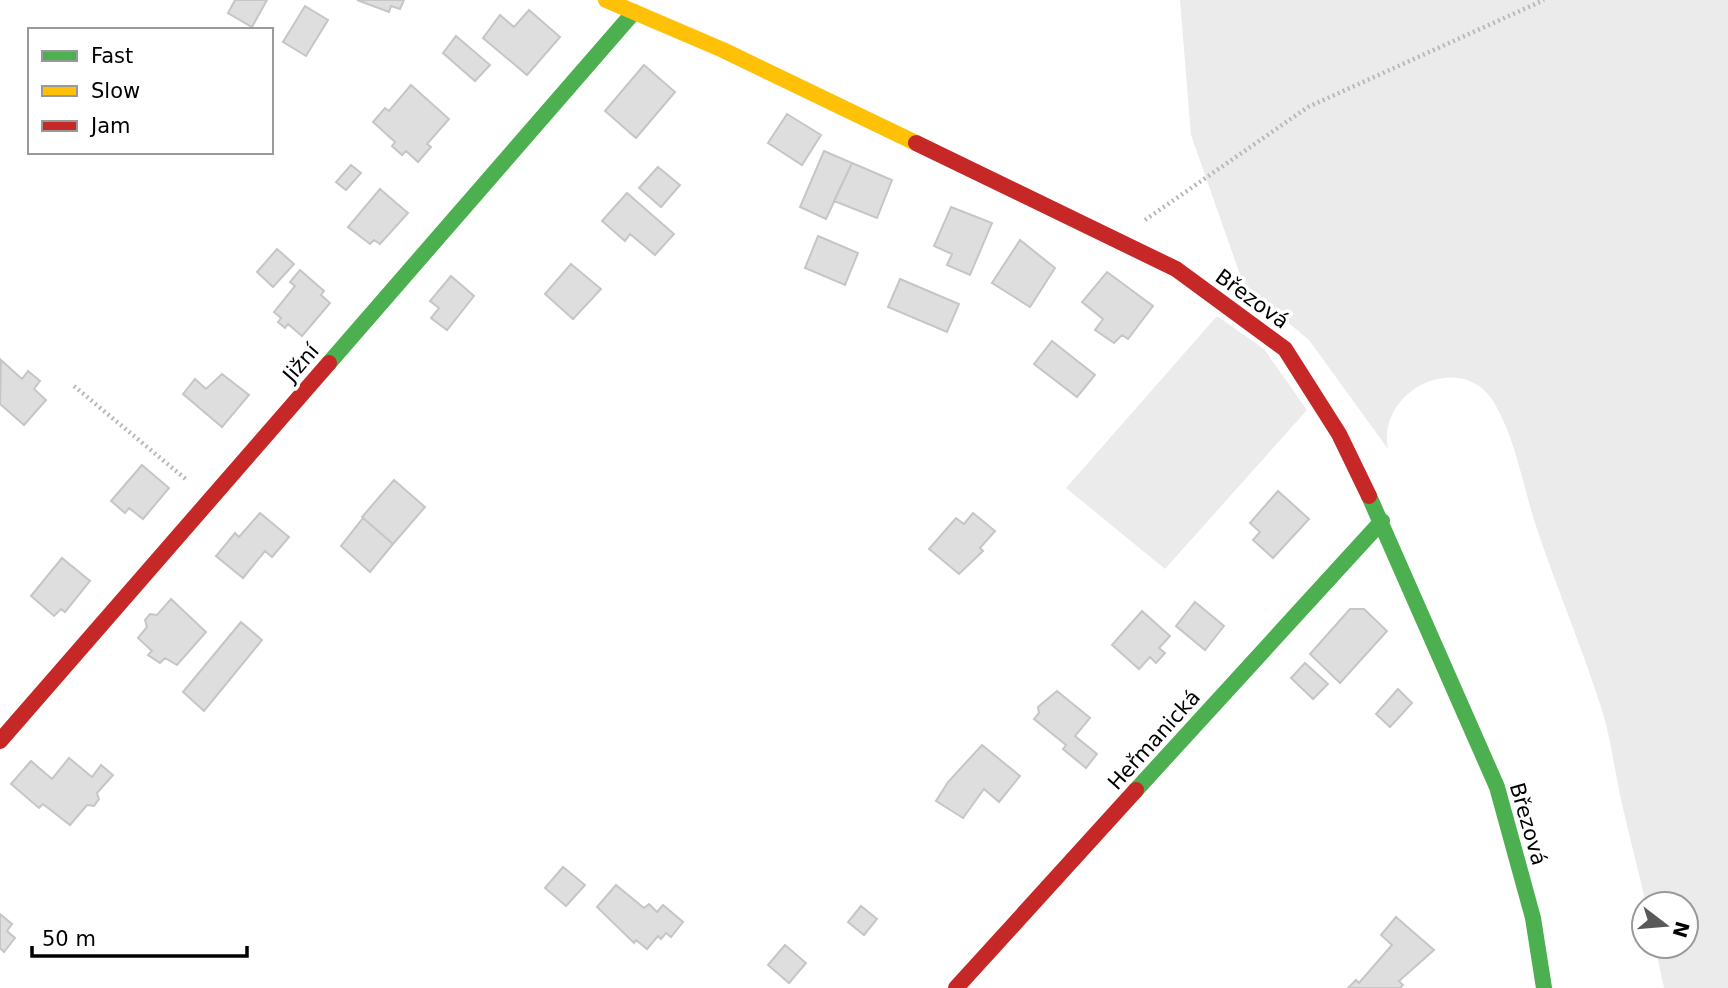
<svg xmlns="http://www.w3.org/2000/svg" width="1728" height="988" viewBox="0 0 1728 988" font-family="'DejaVu Sans',sans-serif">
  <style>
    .green { fill: #ebebeb }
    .building { fill: #dedede; stroke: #c6c6c6; stroke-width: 2 }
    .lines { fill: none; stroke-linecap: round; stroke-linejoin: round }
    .path { stroke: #b9b9b9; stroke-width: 4.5; stroke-dasharray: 2 3.5; stroke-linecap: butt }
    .fast { stroke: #4caf50; stroke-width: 16 }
    .slow { stroke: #ffc107; stroke-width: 16 }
    .jam { stroke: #c62828; stroke-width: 16 }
    .labels { text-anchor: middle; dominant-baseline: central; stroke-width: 7; stroke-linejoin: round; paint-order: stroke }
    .street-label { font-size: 21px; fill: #000; stroke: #fff }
  </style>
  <rect width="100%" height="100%" fill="#fff"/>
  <path class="green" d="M1180,0H1728V988H1664L1655,946H1686V904H1646C1638,868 1628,832 1620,795C1614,766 1610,735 1601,707C1582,648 1558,591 1538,532C1523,489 1518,446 1496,406C1465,347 1376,389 1388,449L1309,340L1244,286L1191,135Z
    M1217,316L1264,349L1307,410L1165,569L1066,488Z"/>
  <path class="building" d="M235,0H267L252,27L228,13Z
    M357,0H404L400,9L391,6L389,12Z
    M305,6L328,20L306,56L283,42Z
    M529,10L560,37L527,75L483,38L500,15L514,27Z
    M456,36L490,65L475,81L443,53Z
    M644,65L675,92L636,138L605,111Z
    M411,85L449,119L427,144L431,147L418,162L406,151L402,155L392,146L395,142L373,122L385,108L389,111Z
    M787,114L821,135L802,165L768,143Z
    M824,151L852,163L826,219L800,207Z
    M852,163L892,180L877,218L834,201Z
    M351,165L361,173L346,190L336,182Z
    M658,167L680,185L661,207L639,188Z
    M380,189L408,213L380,244L374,240L370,244L348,227Z
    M627,193L674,234L655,255L630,234L625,241L602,221Z
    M951,207L992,223L970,275L947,265L952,254L934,246Z
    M818,236L858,253L845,285L805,268Z
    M1020,240L1055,268L1030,307L992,283Z
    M277,249L294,264L273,287L257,272Z
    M571,264L601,289L573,319L545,294Z
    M300,270L324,291L321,295L330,303L302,336L288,324L285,328L278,322L281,318L274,312L295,286L290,282Z
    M1107,272L1153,306L1128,339L1122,335L1114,343L1095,330L1103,319L1082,302Z
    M451,276L474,296L447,330L431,318L439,308L430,301Z
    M900,279L959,304L947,332L888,307Z
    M1052,341L1095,375L1077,397L1034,364Z
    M1,360L22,379L28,371L40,381L34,389L46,400L24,425L0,404Z
    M222,374L249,395L222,427L183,394L195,379L206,389Z
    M142,465L169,488L143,519L129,508L125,513L111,501Z
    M394,480L425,507L393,544L362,517Z
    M1278,491L1309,519L1273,558L1253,540L1260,532L1250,523Z
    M260,513L289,537L272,557L265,551L243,578L216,556L235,533L239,537Z
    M973,513L995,531L980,548L983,551L959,574L929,549L956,518L964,524Z
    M363,518L393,544L370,572L341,546Z
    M62,558L90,581L65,612L61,609L54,616L31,596Z
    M171,599L206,632L177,665L165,658L160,663L148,655L152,651L138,638L147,627L145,620L150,614L157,615Z
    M1195,602L1224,626L1205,650L1176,626Z
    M1350,609H1364L1387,631L1340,683L1310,654Z
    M1142,611L1170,636L1159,648L1165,653L1156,663L1150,657L1139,669L1112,645Z
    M241,622L262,640L204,711L183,692Z
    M1305,663L1328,684L1313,699L1291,678Z
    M1398,689L1412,703L1390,727L1376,714Z
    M1057,691L1090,718L1075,736L1097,754L1086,768L1063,749L1066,745L1034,719L1039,713L1038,707Z
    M982,745L1020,776L999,802L984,789L963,818L936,801L948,782Z
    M69,758L92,777L101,765L113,775L97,793L99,799L94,806L87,805L70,825L43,804L39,808L11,784L31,761L52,779Z
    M563,867L585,885L566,906L545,888Z
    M616,885L644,908L649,904L657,912L663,905L683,922L671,937L666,933L661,939L658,936L647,949L636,940L634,943L597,907Z
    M861,906L877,919L864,935L848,922Z
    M0,914L12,924L7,931L15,938L4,952L0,948Z
    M1396,917L1434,950L1399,981L1403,985L1400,988H1348L1356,980L1359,983L1392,945L1381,935Z
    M785,945L806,963L789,983L768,965Z"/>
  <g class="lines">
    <path class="path" d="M1145,220L1308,107L1544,0
      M74,386L188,481"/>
    <path class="fast" d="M329,363L634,12
      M1369,496L1497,787L1533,918L1544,988
      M1136,790L1382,521"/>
    <path class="slow" d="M606,0L723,50L916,143"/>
    <path class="jam" d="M916,143L1176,269L1285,349L1339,434L1369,496
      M0,741L329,363
      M956,988L1136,790"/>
  </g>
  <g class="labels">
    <g class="street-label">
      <text transform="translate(1252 299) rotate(36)">Březová</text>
      <text transform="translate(301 363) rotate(-49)">Jižní</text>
      <text transform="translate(1154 740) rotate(-48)">Heřmanická</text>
      <text transform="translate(1528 824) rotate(74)">Březová</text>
    </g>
  </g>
  <rect x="28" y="28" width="245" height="126" fill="#ffffff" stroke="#999999" stroke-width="2"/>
  <rect x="42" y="51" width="35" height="10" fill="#4caf50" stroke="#999999" stroke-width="2"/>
  <text x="91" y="63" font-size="21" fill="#000000">Fast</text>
  <rect x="42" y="86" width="35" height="10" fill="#ffc107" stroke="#999999" stroke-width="2"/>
  <text x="91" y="98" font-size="21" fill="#000000">Slow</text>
  <rect x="42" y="121" width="35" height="10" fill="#c62828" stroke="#999999" stroke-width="2"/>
  <text x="91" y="133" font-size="21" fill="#000000">Jam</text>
  <g transform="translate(1665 925) rotate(106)"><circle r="33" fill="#ffffff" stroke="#999999" stroke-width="2"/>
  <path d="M0-5L12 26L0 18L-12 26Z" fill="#595959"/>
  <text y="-10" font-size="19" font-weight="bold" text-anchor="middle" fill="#000000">N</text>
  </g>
  <path d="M32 946v10h215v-10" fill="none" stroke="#000000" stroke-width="3.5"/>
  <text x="42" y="946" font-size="21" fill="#000000" stroke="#ffffff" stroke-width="5" paint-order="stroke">50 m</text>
</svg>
